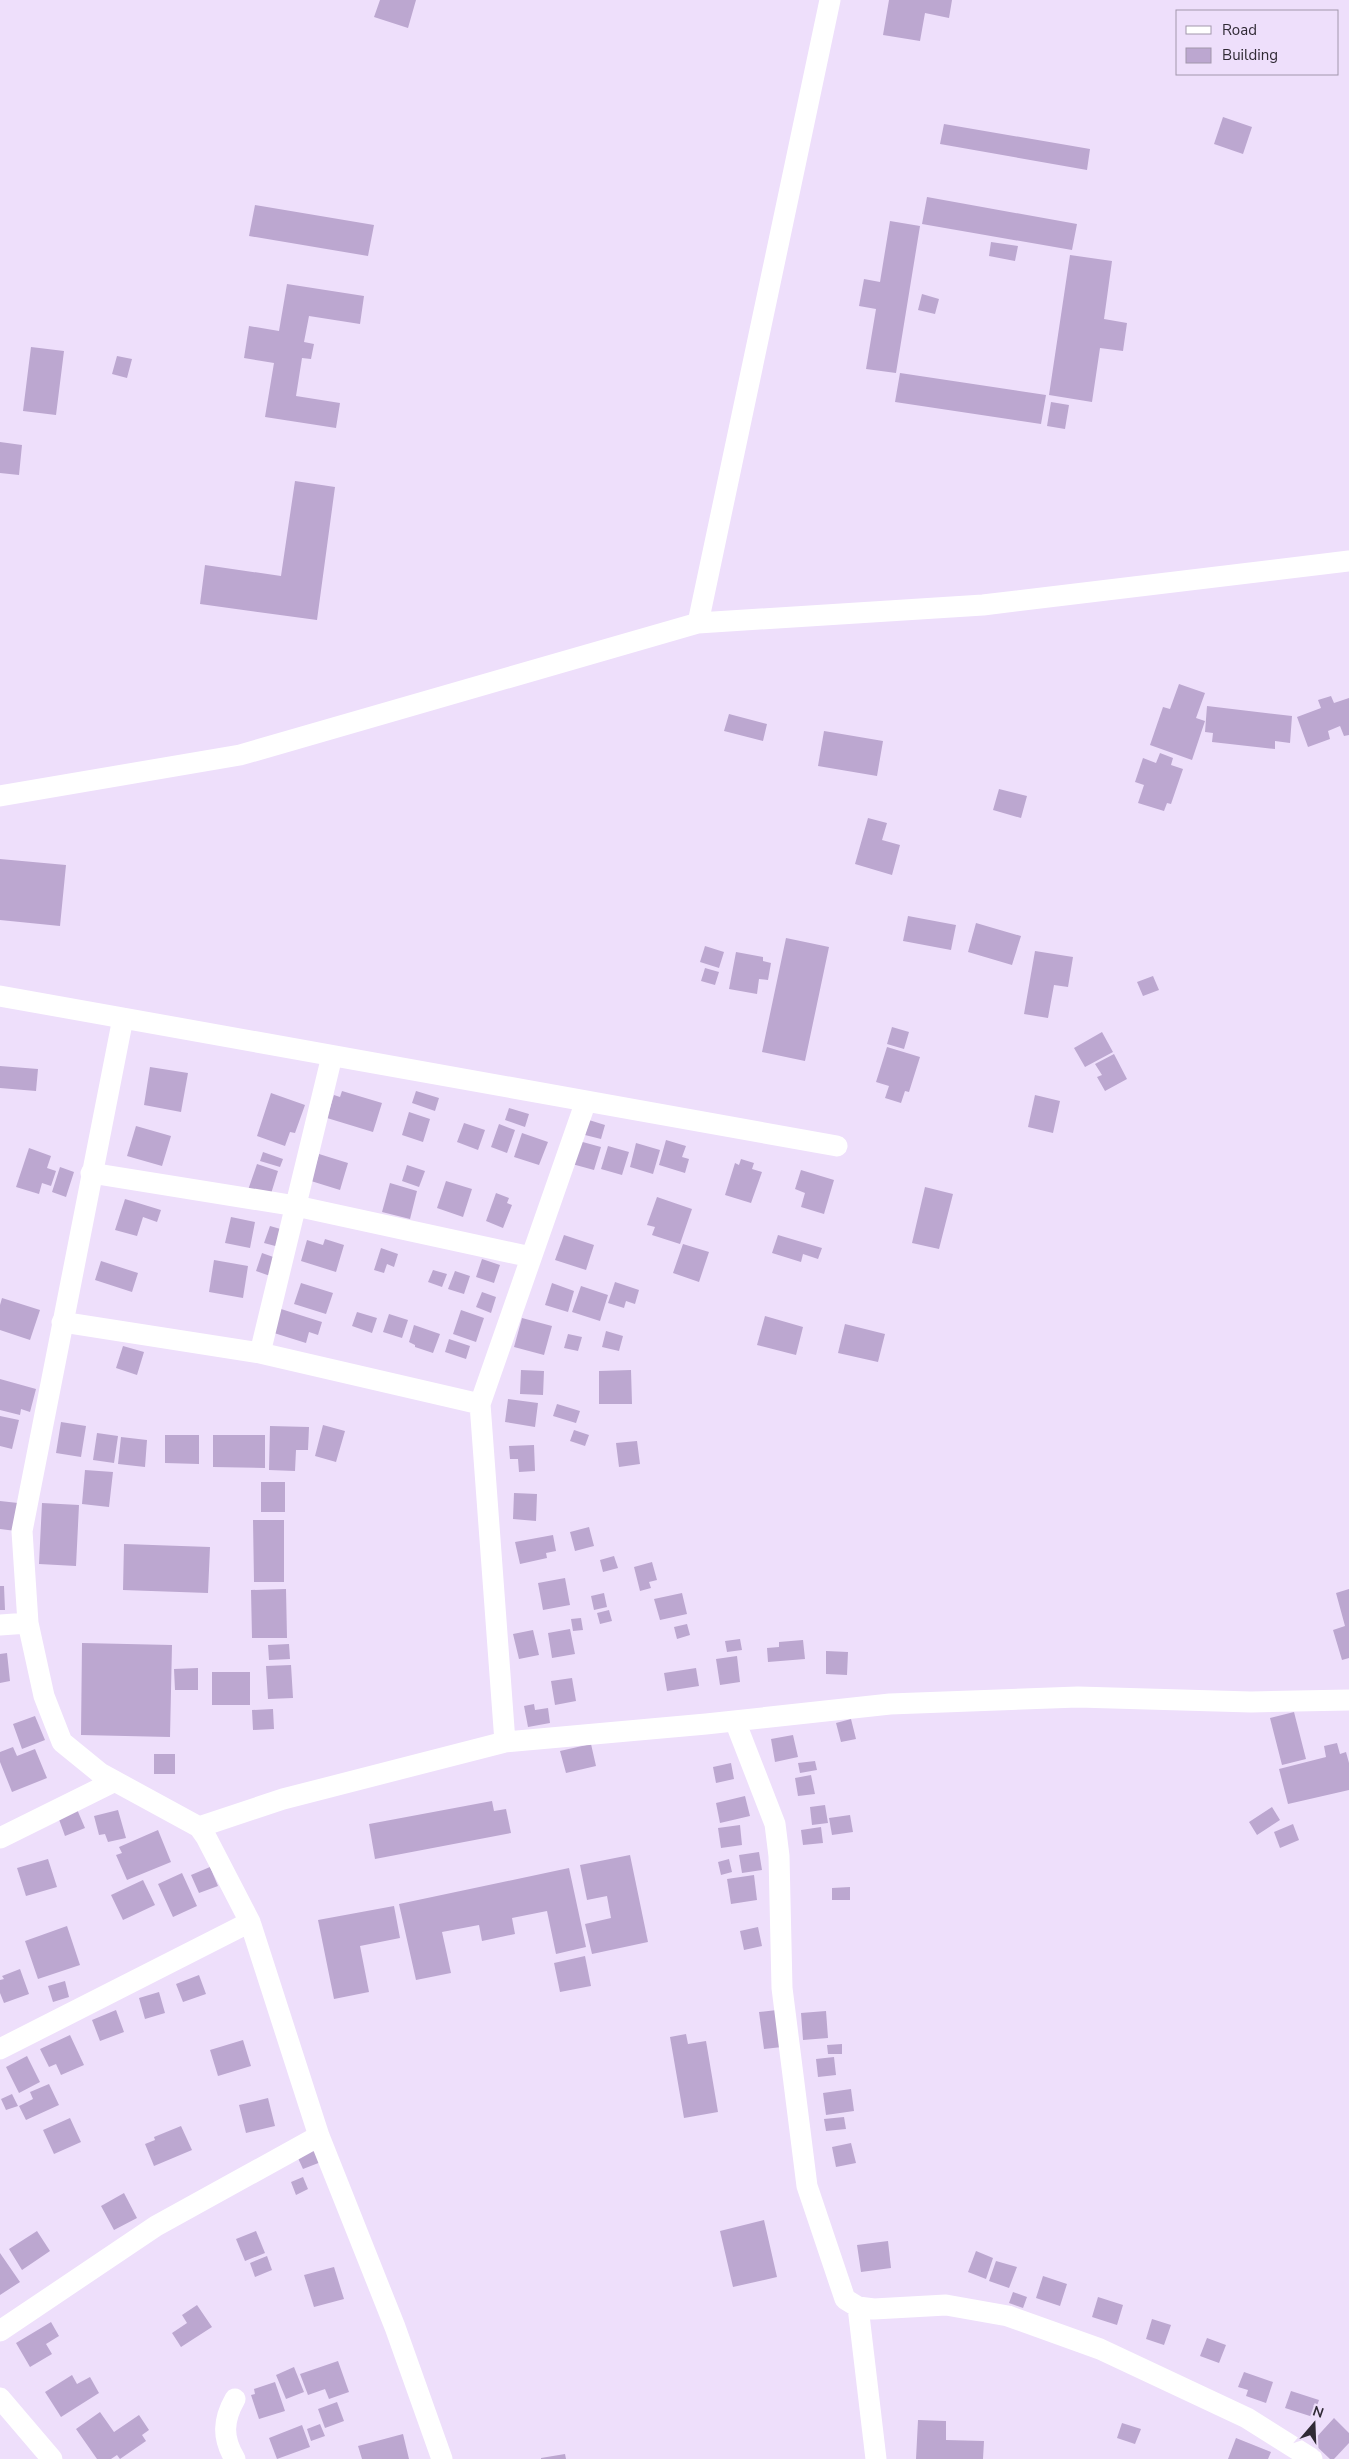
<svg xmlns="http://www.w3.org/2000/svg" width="1349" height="2459" viewBox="0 0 1349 2459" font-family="'Nunito Sans',sans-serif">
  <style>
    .building { fill: #bca7d0 }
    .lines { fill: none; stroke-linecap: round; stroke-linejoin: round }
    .minor { stroke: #fff; stroke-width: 21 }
  </style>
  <rect width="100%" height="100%" fill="#eedffb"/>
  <path class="building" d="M380,0H416L408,28L374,17Z
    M889,0H952L949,18L925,13L920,41L883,35Z
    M1223,117L1252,127L1243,154L1214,144Z
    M944,124L1090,149L1087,170L940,144Z
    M927,197L1077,224L1072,250L922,224Z
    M255,205L374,225L368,256L249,236Z
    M890,221L920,226L896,373L866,369L876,309L859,306L864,279L880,282Z
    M991,242L1018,246L1015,261L989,256Z
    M1070,255L1112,261L1104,319L1127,323L1123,351L1100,348L1092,402L1049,395Z
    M287,284L364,296L360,324L309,316L304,342L314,344L311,359L302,358L296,396L340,403L336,428L265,417L274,363L244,358L249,326L279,331Z
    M922,294L939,299L935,314L918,310Z
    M31,347L64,351L56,415L23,411Z
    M117,356L132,359L127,378L112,374Z
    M900,373L1046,395L1041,424L895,402Z
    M1051,402L1069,405L1065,429L1047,426Z
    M0,442L22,445L19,475L0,473Z
    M295,481L335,487L317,620L200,604L205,565L281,576Z
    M1179,684L1205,693L1196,718L1205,721L1192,760L1150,745L1163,707L1170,709Z
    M1331,696L1334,703L1349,698V735L1344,736L1340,726L1328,731L1330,739L1308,747L1297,717L1321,708L1318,700Z
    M1207,706L1292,716L1290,743L1275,741V749L1212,742L1213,733L1205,732Z
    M729,714L767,724L763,741L724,731Z
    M824,731L883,741L877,776L818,766Z
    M1160,753L1173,758L1171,765L1183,769L1171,804L1167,803L1164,811L1138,803L1144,785L1135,782L1143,758L1156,763Z
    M999,789L1027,796L1021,818L993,810Z
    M868,818L887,823L882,840L900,845L892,875L855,864Z
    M0,859L66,865L60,926L0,920Z
    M908,916L956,925L951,950L903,941Z
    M976,923L1021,936L1012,965L968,952Z
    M786,938L829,947L805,1061L762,1052Z
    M705,946L724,952L719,968L700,962Z
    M1035,951L1073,957L1068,987L1054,985L1048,1018L1024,1014Z
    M736,952L763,957V961L771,963L768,980L759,979L757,994L729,989Z
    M705,968L719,972L715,985L701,981Z
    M1153,976L1159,990L1143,996L1137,982Z
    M892,1027L909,1032L904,1049L887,1044Z
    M1102,1032L1113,1052L1085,1067L1074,1048Z
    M887,1047L920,1057L909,1092L905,1091L901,1103L885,1098L889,1086L876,1082Z
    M1114,1054L1127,1079L1105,1091L1097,1077L1102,1075L1095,1064Z
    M0,1066L38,1069L36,1091L0,1088Z
    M150,1067L188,1073L181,1112L144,1105Z
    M342,1091L382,1103L373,1132L327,1118L334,1095L340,1097Z
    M416,1091L439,1098L435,1111L412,1103Z
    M271,1093L305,1105L295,1133L290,1132L285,1146L257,1136Z
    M1035,1095L1060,1101L1053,1133L1028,1127Z
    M509,1108L529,1114L525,1127L505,1120Z
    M409,1112L430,1119L423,1142L402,1135Z
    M589,1120L605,1125L601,1139L585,1135Z
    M464,1123L485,1130L478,1150L457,1142Z
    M499,1124L515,1130L507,1153L491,1147Z
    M136,1126L171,1136L162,1166L127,1156Z
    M522,1133L548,1142L539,1165L514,1157Z
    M666,1140L686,1146L682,1157L689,1159L685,1173L659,1165Z
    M579,1141L601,1147L594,1170L572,1164Z
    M636,1143L660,1150L653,1174L630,1167Z
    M608,1146L629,1152L622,1175L601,1169Z
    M29,1148L51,1156L47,1168L56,1171L51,1186L42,1183L39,1194L16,1187Z
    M263,1152L283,1159L280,1167L260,1161Z
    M319,1154L348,1163L340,1190L311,1181Z
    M741,1159L754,1163L752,1169L762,1172L751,1203L725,1195L735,1163L739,1165Z
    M257,1164L278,1171L270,1197L248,1190Z
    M407,1165L425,1171L419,1187L402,1181Z
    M60,1167L74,1172L66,1197L52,1192Z
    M801,1170L834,1180L824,1214L801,1207L805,1193L795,1189Z
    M446,1181L472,1189L463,1217L437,1208Z
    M390,1183L417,1191L410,1219L382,1212Z
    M925,1187L953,1194L939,1249L912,1243Z
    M496,1193L509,1198L507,1203L512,1205L503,1228L486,1221Z
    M657,1197L692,1209L680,1244L652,1235L655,1227L647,1225Z
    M125,1199L161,1210L157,1222L143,1217L137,1236L115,1230Z
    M231,1217L255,1222L250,1248L225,1243Z
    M270,1226L284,1230L279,1247L264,1243Z
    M564,1235L594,1245L586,1270L555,1260Z
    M778,1235L822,1248L818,1259L803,1254L801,1262L772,1253Z
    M325,1239L344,1245L336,1272L301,1261L307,1240L323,1245Z
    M683,1244L709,1252L699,1282L673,1273Z
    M381,1248L398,1254L394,1267L387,1264L384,1273L374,1270Z
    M262,1253L279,1259L273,1277L256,1271Z
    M482,1259L500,1265L494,1283L476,1277Z
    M214,1260L248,1266L243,1298L209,1292Z
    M101,1261L138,1273L132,1292L95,1280Z
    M433,1270L447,1274L442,1287L428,1282Z
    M455,1271L470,1276L464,1294L448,1289Z
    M615,1282L639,1290L635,1304L626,1301L624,1308L608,1303Z
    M301,1283L333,1293L326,1314L294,1304Z
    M552,1283L574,1291L568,1312L545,1305Z
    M581,1286L608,1295L600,1321L572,1312Z
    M482,1292L496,1297L491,1313L476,1307Z
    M2,1298L40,1310L30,1340L0,1330V1305Z
    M281,1309L322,1322L318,1335L309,1332L306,1343L274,1333Z
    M461,1310L484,1318L476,1342L453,1334Z
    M357,1312L377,1318L372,1333L352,1326Z
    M389,1314L408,1320L402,1338L383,1332Z
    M765,1316L803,1327L796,1355L757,1345Z
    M522,1318L552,1326L544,1355L514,1347Z
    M845,1324L885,1334L878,1362L838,1353Z
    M414,1325L440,1334L433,1353L415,1347V1345L409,1342Z
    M606,1331L623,1336L619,1351L602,1347Z
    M568,1334L582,1337L578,1351L564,1348Z
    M449,1339L470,1346L466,1359L445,1352Z
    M123,1346L144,1352L137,1375L116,1368Z
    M521,1370L544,1371L543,1395L520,1394Z
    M631,1370L632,1404H599V1371Z
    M0,1379L36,1389L30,1412L21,1409L20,1415L0,1410Z
    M508,1399L538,1403L535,1427L505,1422Z
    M557,1404L580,1411L576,1423L553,1416Z
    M0,1416L19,1420L12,1449L0,1446Z
    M61,1422L86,1426L81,1457L56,1453Z
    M323,1425L345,1431L336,1462L315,1456Z
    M270,1426L309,1427L308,1450H296L295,1471L269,1470Z
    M574,1430L589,1435L585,1446L570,1441Z
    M97,1433L118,1436L114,1463L93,1460Z
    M165,1435H199V1464L165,1463Z
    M213,1435H265V1468L213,1467Z
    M121,1437L147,1440L145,1467L118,1464Z
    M637,1441L640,1464L619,1467L616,1443Z
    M534,1445L535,1471L519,1472L518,1459H510L509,1446Z
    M85,1470L113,1472L109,1507L82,1504Z
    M261,1482H285V1512H261Z
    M514,1493L537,1494L536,1521L513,1519Z
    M0,1501L18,1503L16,1531L0,1529Z
    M42,1503L79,1505L76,1566L39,1564Z
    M253,1520H284V1582H254Z
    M589,1527L594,1546L575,1551L570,1532Z
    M553,1535L556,1551L546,1553L547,1558L520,1564L515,1542Z
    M124,1544L210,1547L208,1593L123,1590Z
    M614,1556L618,1568L603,1572L600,1560Z
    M652,1562L657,1580L649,1582L651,1588L640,1591L634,1567Z
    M565,1578L570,1605L543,1610L538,1583Z
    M0,1586H4L5,1610H0Z
    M286,1589L287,1638H252L251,1590Z
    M1349,1589V1658L1342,1660L1333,1630L1345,1626L1336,1593Z
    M604,1593L607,1607L594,1610L591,1596Z
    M682,1593L687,1614L660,1620L654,1599Z
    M609,1610L612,1621L600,1624L597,1613Z
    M581,1618L583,1630L573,1631L571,1619Z
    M687,1624L690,1635L677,1639L674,1627Z
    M570,1629L575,1654L552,1658L548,1633Z
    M533,1630L539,1655L519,1659L513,1634Z
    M740,1639L742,1650L727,1652L725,1641Z
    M803,1640L805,1659L768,1662L767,1648L779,1647V1642Z
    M82,1643L172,1645L170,1737L81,1735Z
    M289,1644L290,1659L269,1660L268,1645Z
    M826,1651L848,1652L847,1675L826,1674Z
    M7,1653L10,1681L0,1683V1654Z
    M737,1656L740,1682L720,1685L716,1659Z
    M291,1665L293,1698L268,1699L266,1666Z
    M198,1668V1690H175L174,1669Z
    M696,1668L699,1686L667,1691L664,1673Z
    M212,1672H250V1705H212Z
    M572,1678L576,1701L555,1705L551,1681Z
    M534,1704L535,1710L548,1708L550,1723L528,1727L524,1706Z
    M273,1709L274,1729L253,1730L252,1710Z
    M1294,1712L1306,1759L1282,1765L1270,1718Z
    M35,1716L45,1740L22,1749L13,1724Z
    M851,1719L856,1739L841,1742L836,1723Z
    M793,1735L798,1757L775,1762L771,1739Z
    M1337,1743L1340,1754L1346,1752L1349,1763V1790L1288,1804L1279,1769L1326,1757L1324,1746Z
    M591,1744L596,1766L566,1773L560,1751Z
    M13,1747L17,1756L35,1749L47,1778L12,1792L0,1762V1752Z
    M154,1754H175V1774H154Z
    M815,1761L817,1770L800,1773L798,1763Z
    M731,1763L734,1779L716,1783L713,1767Z
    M811,1775L815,1794L798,1796L795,1778Z
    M745,1796L750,1816L720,1823L716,1803Z
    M492,1801L494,1811L506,1809L511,1833L375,1859L369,1824Z
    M825,1805L828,1823L812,1825L810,1807Z
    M76,1807L85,1828L65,1836L57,1814Z
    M1272,1807L1280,1820L1257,1835L1249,1822Z
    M118,1810L126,1838L108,1842L105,1834L99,1835L94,1816Z
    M850,1815L853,1832L832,1835L829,1818Z
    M1293,1824L1299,1840L1280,1848L1274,1832Z
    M740,1825L742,1845L721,1848L718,1828Z
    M821,1827L823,1843L803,1845L801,1830Z
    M158,1830L171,1862L127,1880L116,1855L122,1853L119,1847Z
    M759,1852L762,1870L742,1873L739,1855Z
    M630,1855L648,1942L592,1954L585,1924L611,1918L607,1896L587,1900L580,1865Z
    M48,1859L57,1887L26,1896L17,1868Z
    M729,1859L732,1872L721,1875L718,1862Z
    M210,1867L218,1886L199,1893L191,1875Z
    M569,1868L586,1947L556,1954L547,1911L512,1918L515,1934L482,1941L479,1925L442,1932L451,1973L416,1980L399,1904Z
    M182,1873L197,1906L173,1917L158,1884Z
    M754,1875L757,1900L731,1904L727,1879Z
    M143,1880L155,1905L123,1920L111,1895Z
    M850,1887V1900H832V1888Z
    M394,1906L400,1938L360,1946L369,1992L334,1999L318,1920Z
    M67,1926L80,1965L38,1979L25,1941Z
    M758,1927L762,1946L744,1950L740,1931Z
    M585,1956L591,1986L560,1992L554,1963Z
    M20,1969L29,1994L4,2003L0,1993V1980L4,1979L2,1976Z
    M199,1975L206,1994L183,2002L176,1984Z
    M65,1981L69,1997L53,2002L48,1986Z
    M159,1992L165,2013L145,2019L139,1998Z
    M116,2010L124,2032L100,2041L92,2020Z
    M777,2010L782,2047L764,2049L759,2012Z
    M826,2011L828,2038L803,2040L801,2013Z
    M686,2034L688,2044L706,2041L718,2112L684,2118L670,2037Z
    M70,2035L84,2065L61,2075L56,2064L49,2067L40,2049Z
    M243,2040L251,2066L218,2076L210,2050Z
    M842,2044V2054H828L827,2045Z
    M27,2056L40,2082L19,2093L6,2067Z
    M834,2057L836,2075L818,2077L816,2059Z
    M49,2084L59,2105L26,2120L19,2106L33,2099L30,2092Z
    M851,2089L854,2111L826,2115L823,2093Z
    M12,2094L18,2106L6,2110L1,2099Z
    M268,2098L275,2126L246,2133L239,2105Z
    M844,2117L846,2129L826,2131L824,2119Z
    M70,2118L81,2142L54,2154L43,2130Z
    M181,2126L192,2150L154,2166L145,2144L155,2140L154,2137Z
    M851,2143L856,2163L836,2167L832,2147Z
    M315,2148L321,2162L303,2169L297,2156Z
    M303,2177L308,2189L296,2195L291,2182Z
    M124,2193L137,2218L114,2230L101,2206Z
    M764,2220L777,2277L733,2287L720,2231Z
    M37,2231L50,2251L22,2270L9,2249Z
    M256,2231L265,2253L245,2261L236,2239Z
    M888,2241L891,2268L861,2272L857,2245Z
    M976,2251L993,2258L986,2279L968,2272Z
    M0,2253L20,2282L0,2295Z
    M267,2256L272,2270L255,2277L250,2263Z
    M996,2261L1017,2267L1009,2288L989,2281Z
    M334,2267L344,2299L314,2307L304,2275Z
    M1043,2276L1067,2284L1060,2306L1036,2298Z
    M1013,2292L1027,2297L1023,2308L1009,2303Z
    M1098,2297L1123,2305L1117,2325L1092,2317Z
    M197,2305L212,2327L181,2347L172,2333L187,2323L182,2315Z
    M1152,2319L1171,2325L1164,2345L1146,2339Z
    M51,2322L59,2336L46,2344L52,2354L30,2367L16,2343Z
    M1207,2338L1226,2345L1219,2363L1200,2356Z
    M338,2361L349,2392L329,2399L325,2389L308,2395L300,2374Z
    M294,2367L304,2392L286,2399L276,2375Z
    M1244,2372L1273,2382L1266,2403L1246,2396L1248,2390L1238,2387Z
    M72,2375L77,2384L90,2377L99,2393L61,2417L45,2392Z
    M275,2382L285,2411L259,2419L251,2395L255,2394L254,2389Z
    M1291,2391L1319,2400L1313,2417L1285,2408Z
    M337,2402L344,2421L325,2428L318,2409Z
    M100,2412L114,2432L139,2415L149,2430L142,2435L146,2441L120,2459L117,2455L111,2459H97L76,2429Z
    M1334,2418L1349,2433V2443L1334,2459H1330L1312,2442Z
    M918,2420L946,2421V2440L984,2441L983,2459H916Z
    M1122,2423L1141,2429L1135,2444L1117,2438Z
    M320,2424L325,2436L311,2441L307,2429Z
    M302,2425L310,2447L277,2459L269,2438Z
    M403,2434L409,2459H362L358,2446Z
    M1236,2438L1271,2452L1268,2459H1228Z
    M565,2454L566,2459H541V2458Z"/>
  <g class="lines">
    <path class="minor" d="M698,623L830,0
      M0,796L240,755L698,623L983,605L1349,561
      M0,996L837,1146
      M123,1018L22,1531L28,1623L44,1696L62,1742L100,1773L199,1827L206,1837L250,1922L319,2136L395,2327L442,2459
      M91,1173L296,1206L531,1257
      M62,1322L260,1353L480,1404
      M260,1353L332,1056
      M0,1625L28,1623
      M735,1721L775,1824L779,1856L782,1988L807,2186L845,2299L858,2307L874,2309L946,2305L1008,2316L1100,2349L1247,2418L1312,2459
      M505,1742L480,1404L586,1101
      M199,1827L283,1799L505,1742L706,1724L890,1704L1078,1697L1251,1702L1349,1700
      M0,1838L115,1781
      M0,2049L250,1922
      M858,2307L876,2459
      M0,2331L156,2226L319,2136
      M0,2398L52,2459
      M235,2399C223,2420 222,2438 235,2459"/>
  </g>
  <rect x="1176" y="10" width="162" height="65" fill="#eedffb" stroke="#a297ac"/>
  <rect x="1186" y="26" width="25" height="8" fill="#ffffff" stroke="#a297ac"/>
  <text x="1222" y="35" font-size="15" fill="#302a35">Road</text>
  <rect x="1186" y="48" width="25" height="15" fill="#bca7d0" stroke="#a297ac"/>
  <text x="1222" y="60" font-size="15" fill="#302a35">Building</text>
  <g transform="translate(1314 2424) rotate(19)" stroke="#eedffb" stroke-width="4" paint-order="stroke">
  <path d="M0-4L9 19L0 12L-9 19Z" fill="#302a35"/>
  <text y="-8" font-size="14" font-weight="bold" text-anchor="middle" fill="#302a35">N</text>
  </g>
</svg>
